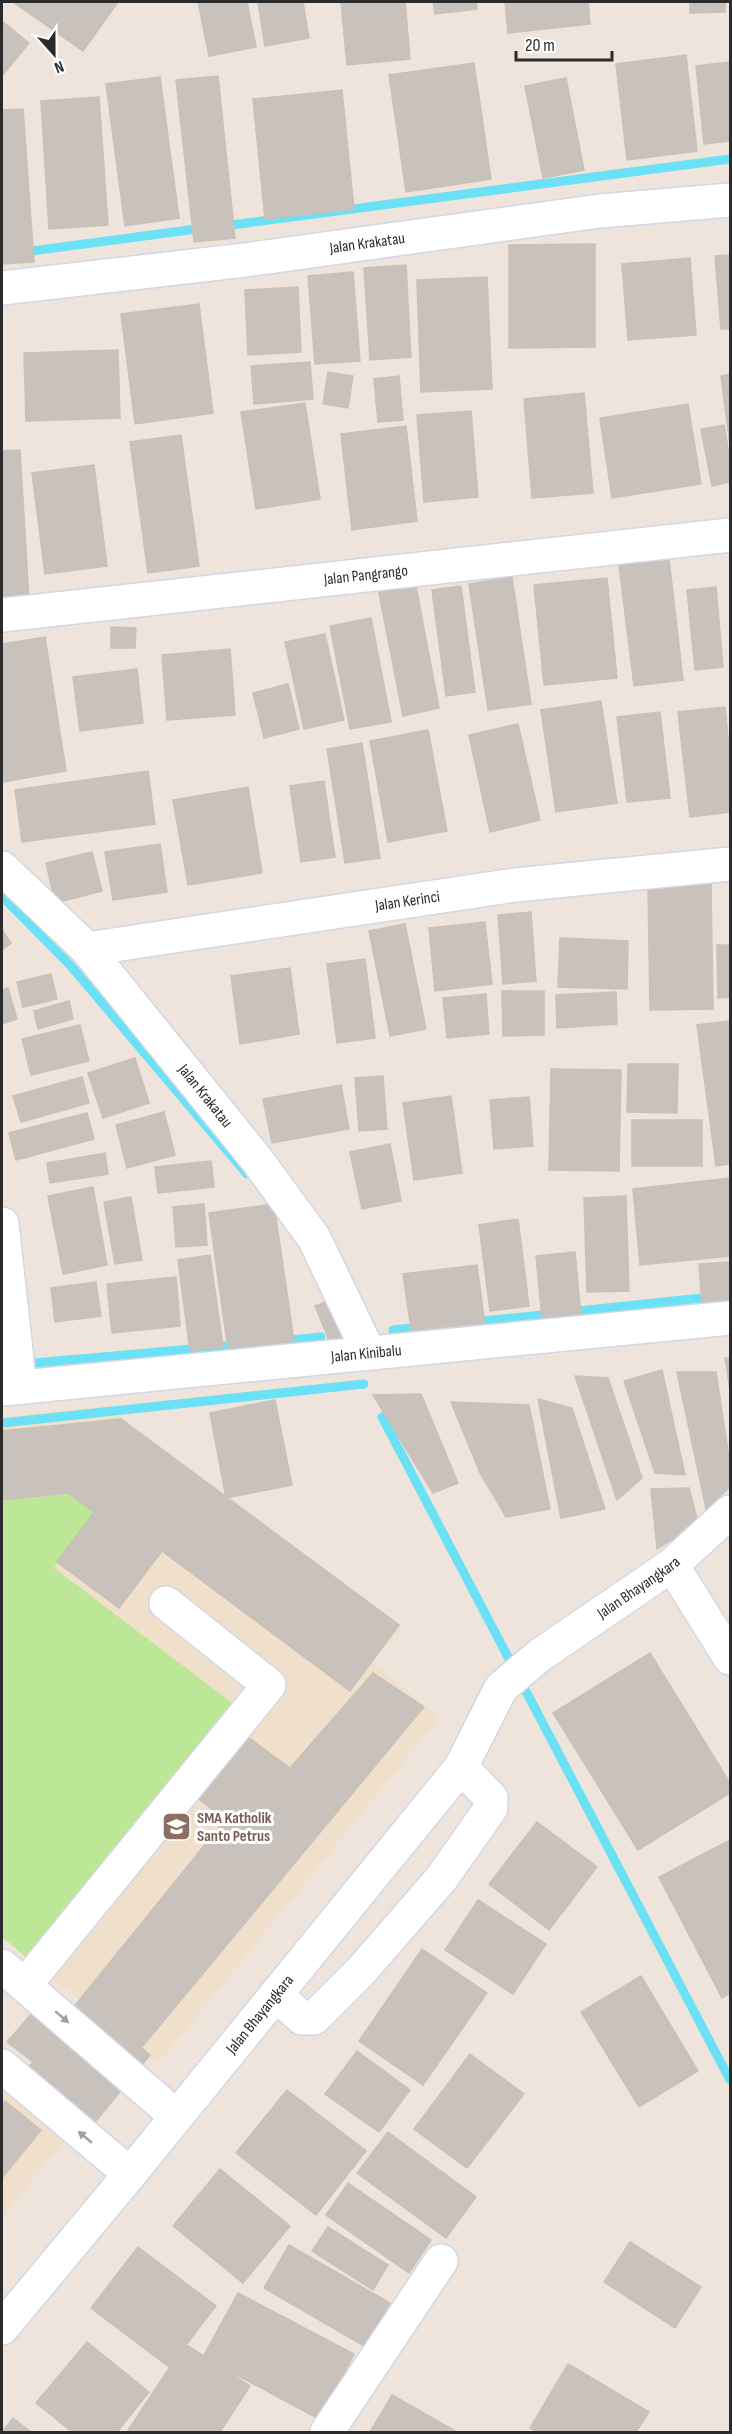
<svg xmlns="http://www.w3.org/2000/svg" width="732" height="2434" viewBox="0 0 732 2434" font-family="'Sofia Sans Condensed',sans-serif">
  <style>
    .education { fill: #f0dfcb }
    .green { fill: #bce796 }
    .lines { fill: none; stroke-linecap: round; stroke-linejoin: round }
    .stream { stroke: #6ae1f4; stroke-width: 9 }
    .building { fill: #c9c1bc; stroke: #c9c0b6; stroke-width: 1.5 }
    .minor-casing { stroke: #d2d7e4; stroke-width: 36 }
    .minor { stroke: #fff; stroke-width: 33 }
    .oneway { fill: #a0a0a0 }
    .labels { text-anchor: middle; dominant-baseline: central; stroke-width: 6; stroke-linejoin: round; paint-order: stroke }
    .street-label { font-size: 16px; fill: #2b2b2b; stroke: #fff }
    .education-label { font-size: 16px; font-weight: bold; fill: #785e54; stroke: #fff; text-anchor: start }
  </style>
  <rect width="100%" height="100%" fill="#eee4dc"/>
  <path class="education" d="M107,1406L403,1627L371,1663L440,1717L158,2064L2,1936V1417Z
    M2,2087L65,2140L2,2217Z"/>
  <path class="green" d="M68,1493L94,1512L54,1568L235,1705L28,1959L2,1937V1500Z"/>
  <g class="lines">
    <path class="stream" d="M224,226L730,159
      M2,255L204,228
      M2,896L70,965L247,1174
      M569,1312L730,1295
      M473,1322L552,1314
      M393,1330L421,1327
      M281,1341L321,1337
      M34,1363L238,1345
      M382,1417L730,2080
      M2,1423L364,1384"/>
  </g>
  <path class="building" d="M13,2H118L83,51Z
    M198,2H247L256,47L209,56Z
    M258,2H303L309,38L265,46Z
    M341,2H405L410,59L347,65Z
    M433,2H476L477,9L435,14Z
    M505,2H588L590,24L508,33Z
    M690,2H725V12L690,13Z
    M2,21L29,43L2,76Z
    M686,55L697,151L627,160L616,64Z
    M730,62V141L704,144L696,66Z
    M474,63L491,179L406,192L389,75Z
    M218,76L235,238L194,242L176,80Z
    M160,77L179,218L125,226L106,84Z
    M566,78L584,170L543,178L525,86Z
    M342,90L354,209L265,219L253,99Z
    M99,97L108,225L49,229L41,101Z
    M23,109L34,262L2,264V110Z
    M595,244V347L509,348V245Z
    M730,255V329H721L715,256Z
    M690,258L696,335L628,340L622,264Z
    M406,265L411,357L370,360L364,268Z
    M353,272L360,361L315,364L308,276Z
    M487,277L492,389L421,392L417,280Z
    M298,287L301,352L248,355L245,290Z
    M199,304L213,413L135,424L121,314Z
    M118,350L120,418L26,421L24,353Z
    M310,362L313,399L254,404L251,366Z
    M328,372L353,376L348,408L323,404Z
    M730,374V445L721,376Z
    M399,376L403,420L378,422L374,379Z
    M584,393L593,493L532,498L524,399Z
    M305,403L320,499L256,509L241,412Z
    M688,404L701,484L612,498L600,418Z
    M471,411L478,497L424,502L417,415Z
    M724,425L730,460V482L712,486L701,429Z
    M406,426L417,521L352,530L341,434Z
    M181,435L199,566L148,573L130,442Z
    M20,450L29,600L2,602V451Z
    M94,465L107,566L45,574L32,473Z
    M669,559L683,680L634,686L619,565Z
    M512,577L531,704L488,710L469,584Z
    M607,578L617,678L544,685L534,585Z
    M415,581L439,708L403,716L378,588Z
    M461,586L475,692L446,696L432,590Z
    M716,587L723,667L695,670L687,590Z
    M371,618L391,722L350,729L330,626Z
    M111,627L136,628L135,648H111Z
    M325,634L344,720L304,729L285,642Z
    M45,637L66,771L2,782V644Z
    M230,649L235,715L167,720L162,655Z
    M137,669L143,723L80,731L73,677Z
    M288,684L299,729L264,738L253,693Z
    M601,701L617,803L556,812L541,710Z
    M725,707L730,759V812L690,817L678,712Z
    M660,712L670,798L627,802L617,717Z
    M518,724L540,820L490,832L469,735Z
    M428,730L447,831L388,842L370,741Z
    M362,743L380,858L345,863L327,749Z
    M148,771L155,824L22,842L15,790Z
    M324,781L335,857L301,862L290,786Z
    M248,787L262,873L188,885L173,800Z
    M160,844L167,892L113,900L105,852Z
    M92,852L102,891L55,903L46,863Z
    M711,884L713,1009L650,1010L648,886Z
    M531,912L536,981L503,984L498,915Z
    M485,922L492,984L435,991L429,928Z
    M405,924L426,1029L390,1036L369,931Z
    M2,930L11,943L2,950Z
    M560,938L628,941L627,989L558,987Z
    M717,945H730V997L718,998Z
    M365,959L375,1038L337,1043L327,964Z
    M290,968L299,1034L240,1044L231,976Z
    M51,974L57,999L23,1007L17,982Z
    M8,988L17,1019L2,1024V990Z
    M502,991H544V1035L503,1036Z
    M616,992L617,1024L557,1028L556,995Z
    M486,994L489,1034L447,1038L443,998Z
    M69,1001L73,1019L38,1029L34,1011Z
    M730,1021V1164L716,1166L697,1025Z
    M80,1025L89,1061L31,1075L22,1039Z
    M135,1058L149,1103L103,1118L88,1073Z
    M628,1064H678L677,1113L627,1112Z
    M551,1069L621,1070L619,1171L549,1170Z
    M383,1076L387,1129L359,1131L355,1078Z
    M82,1077L89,1103L21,1122L13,1096Z
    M341,1085L349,1129L272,1143L263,1099Z
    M451,1096L462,1173L414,1180L403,1103Z
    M529,1097L533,1146L494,1149L490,1100Z
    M164,1112L175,1155L127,1168L116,1125Z
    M87,1113L94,1139L16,1160L9,1133Z
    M632,1120H702V1166H632Z
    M390,1144L401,1201L362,1209L350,1152Z
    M105,1153L108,1174L50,1183L47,1163Z
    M211,1161L214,1187L158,1193L155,1167Z
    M730,1178V1256L640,1265L633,1189Z
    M93,1187L107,1265L63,1274L48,1196Z
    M626,1196L629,1291L587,1292L584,1198Z
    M131,1197L142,1260L115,1264L104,1202Z
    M204,1204L207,1245L176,1247L173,1207Z
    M274,1204L294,1341L228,1350L209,1213Z
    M518,1219L529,1306L490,1311L479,1225Z
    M575,1252L581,1316L542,1319L536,1256Z
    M210,1255L223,1347L190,1351L178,1260Z
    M730,1262V1303L702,1305L699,1264Z
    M477,1265L486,1332L413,1342L403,1274Z
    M176,1277L180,1326L112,1333L107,1284Z
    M96,1282L101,1316L55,1322L51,1288Z
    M336,1298L352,1336L331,1345L315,1306Z
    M725,1358H730V1390Z
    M662,1370L685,1475L655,1473L624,1381Z
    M677,1372H716L730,1464V1487L706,1509Z
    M575,1376L608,1378L642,1478L617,1500Z
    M421,1394L458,1483L433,1493L373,1395Z
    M538,1399L572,1408L605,1509L561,1518Z
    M275,1400L292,1485L226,1498L210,1413Z
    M451,1402L529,1405L550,1509L506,1517L480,1473Z
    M121,1419L399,1625L350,1691L162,1551L119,1608L57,1562L94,1512L68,1493L2,1500V1431Z
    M689,1488L698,1523L657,1549L651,1489Z
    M650,1653L730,1783V1793L638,1850L553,1713Z
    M373,1673L424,1707L142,2047L81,1998L225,1820L199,1799L249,1738L290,1768Z
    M537,1822L597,1867L549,1930L489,1884Z
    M730,1840V1993L722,1998L659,1877Z
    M478,1900L546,1944L513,1994L445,1950Z
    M422,1949L487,1993L423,2085L359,2041Z
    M641,1976L698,2071L639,2107L581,2012Z
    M81,1998L150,2055L78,2143L11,2088L33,2062L7,2042L33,2012L54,2030Z
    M357,2051L410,2090L379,2132L325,2094Z
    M470,2054L524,2094L467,2168L414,2129Z
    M287,2090L366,2151L316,2215L236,2153Z
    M5,2101L41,2130L2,2178V2105Z
    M388,2132L476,2197L446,2238L357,2173Z
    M220,2169L290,2226L243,2283L173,2226Z
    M348,2183L431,2240L409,2273L326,2215Z
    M328,2227L388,2265L373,2290L312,2251Z
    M630,2242L701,2287L675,2328L604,2282Z
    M289,2245L390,2303L364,2346L264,2288Z
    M138,2247L216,2306L169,2367L91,2308Z
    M238,2293L354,2354L319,2419L203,2357Z
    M87,2342L149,2392L117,2432H72L36,2403Z
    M185,2344L250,2386L220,2432H127Z
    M568,2364L649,2412L636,2432H538L530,2428Z
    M392,2395L457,2432H370Z
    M13,2418L31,2432H2Z"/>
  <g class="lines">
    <defs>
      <g id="minor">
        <path id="s1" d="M2,288L245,260L600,211L730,200"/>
        <path id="s2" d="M2,615L730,535"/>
        <path id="s3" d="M2,868L87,949L257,1160L314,1238L369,1353"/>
        <path id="s4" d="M87,949L515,885L730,864"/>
        <path d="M2,1224L20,1387"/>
        <path id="s5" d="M2,1389L730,1318"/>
        <path d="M672,1565L730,1658"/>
        <path d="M2,1966L176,2116"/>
        <path d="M25,1985L269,1685L166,1603"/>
        <path d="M276,1995L302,2018H314L361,1971L441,1879L491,1808V1798L461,1767"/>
        <path d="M2,2066L130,2174"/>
        <path id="s6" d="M2,2328L130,2174L461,1767L501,1688L540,1655L672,1565L730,1512"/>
        <path d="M327,2432L441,2261"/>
      </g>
    </defs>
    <use href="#minor" class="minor-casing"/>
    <use href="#minor" class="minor"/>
  </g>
  <defs><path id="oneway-solid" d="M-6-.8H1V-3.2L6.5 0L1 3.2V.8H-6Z" transform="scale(1.5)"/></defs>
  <g class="oneway">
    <use href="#oneway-solid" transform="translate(62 2017) rotate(41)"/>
    <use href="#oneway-solid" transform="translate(85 2137) rotate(-140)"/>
  </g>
  <defs>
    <symbol id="school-square" viewBox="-11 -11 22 22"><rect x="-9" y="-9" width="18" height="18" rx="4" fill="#8d6e63" stroke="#fff"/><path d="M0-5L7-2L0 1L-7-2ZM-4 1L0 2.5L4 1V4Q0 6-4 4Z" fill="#fff"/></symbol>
  </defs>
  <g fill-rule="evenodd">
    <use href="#school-square" x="160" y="1810" width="33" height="33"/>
  </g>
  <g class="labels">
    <g class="street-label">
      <text stroke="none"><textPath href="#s1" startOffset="368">Jalan Krakatau</textPath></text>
      <text stroke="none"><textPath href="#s2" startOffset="366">Jalan Pangrango</textPath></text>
      <text stroke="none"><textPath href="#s4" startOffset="324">Jalan Kerinci</textPath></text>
      <text stroke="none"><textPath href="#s3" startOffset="306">Jalan Krakatau</textPath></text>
      <text stroke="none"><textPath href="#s5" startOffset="366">Jalan Kinibalu</textPath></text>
      <text stroke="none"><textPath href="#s6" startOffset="984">Jalan Bhayangkara</textPath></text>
      <text stroke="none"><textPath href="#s6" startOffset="406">Jalan Bhayangkara</textPath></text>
    </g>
    <g class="education-label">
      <text x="197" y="1818">SMA Katholik<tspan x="197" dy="18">Santo Petrus</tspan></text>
    </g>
  </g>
  <rect width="732" height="2434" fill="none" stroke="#2b2b2b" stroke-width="6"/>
  <g transform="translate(54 54) rotate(159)" stroke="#ffffff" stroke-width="4.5" paint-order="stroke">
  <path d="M0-4.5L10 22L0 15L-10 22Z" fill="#2b2b2b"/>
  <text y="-9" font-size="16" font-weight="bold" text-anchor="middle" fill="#2b2b2b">N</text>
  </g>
  <path d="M516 51v9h96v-9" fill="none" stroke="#2b2b2b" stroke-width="3"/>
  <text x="525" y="51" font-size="18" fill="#2b2b2b" stroke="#ffffff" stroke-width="4.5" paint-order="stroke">20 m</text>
</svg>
